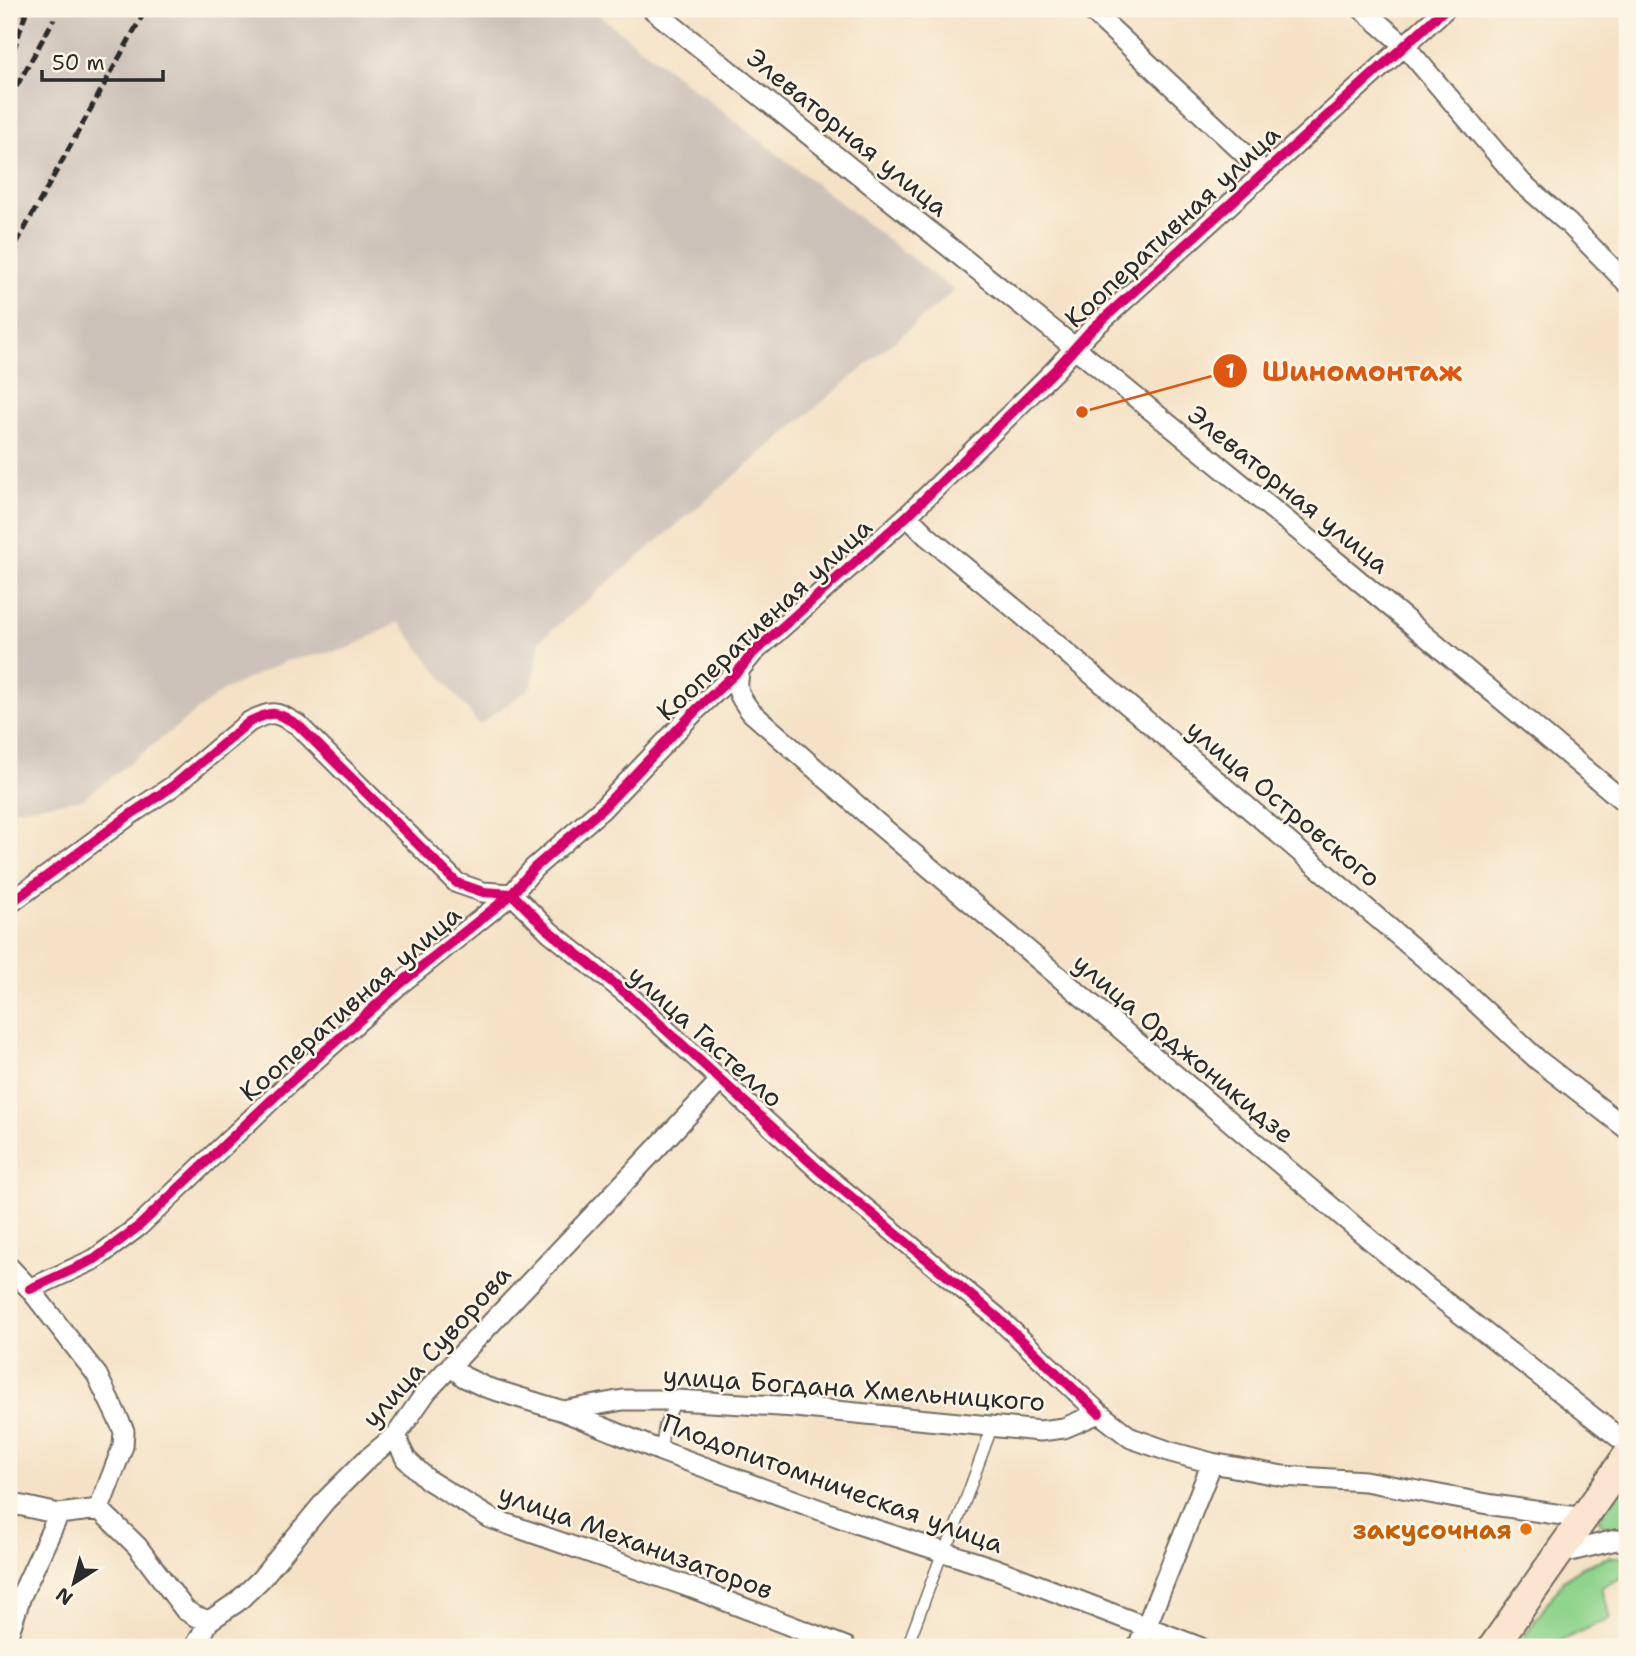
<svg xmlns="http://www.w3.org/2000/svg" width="1636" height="1656" viewBox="0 0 1636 1656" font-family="'Shantell Sans',sans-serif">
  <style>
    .industrial { fill: #cdc2b9 }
    .green { fill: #8fd48d; stroke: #5d805c; stroke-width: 2 }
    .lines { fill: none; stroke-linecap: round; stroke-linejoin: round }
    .lane-casing { stroke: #726b61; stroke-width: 13 }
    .street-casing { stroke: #726b61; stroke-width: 23 }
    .secondary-casing { stroke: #726b61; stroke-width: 32 }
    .lane { stroke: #fff; stroke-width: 10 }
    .street { stroke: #fff; stroke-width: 19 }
    .secondary { stroke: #fce5d0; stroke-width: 28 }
    .rail { stroke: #2b2b2b; stroke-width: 5; stroke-dasharray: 10 5; stroke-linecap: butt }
    .cycleway-casing { stroke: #fcf5e5; stroke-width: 15 }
    .cycleway { stroke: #d6006c; stroke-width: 10 }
    .food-dot { fill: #e8710a; stroke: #fcf5e5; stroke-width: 2.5 }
    .labels { text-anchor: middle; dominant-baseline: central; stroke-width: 5; stroke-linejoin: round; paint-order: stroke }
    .street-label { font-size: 26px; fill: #2b2b2b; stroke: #fcf5e5 }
    .food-label { font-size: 26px; font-weight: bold; fill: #c56008; stroke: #fcf5e5; text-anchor: end }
    .leader { fill: none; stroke: #df570e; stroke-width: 2.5 }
    .callout-dot { fill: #df570e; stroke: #fcf5e5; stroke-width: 2.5 }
    .mark-label { font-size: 21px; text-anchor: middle; font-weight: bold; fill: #fff }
    .callout-label { font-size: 28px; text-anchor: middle; font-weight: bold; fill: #df570e; stroke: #fcf5e5; stroke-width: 5; stroke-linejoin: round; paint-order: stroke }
  </style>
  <rect width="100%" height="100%" fill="#fcf5e5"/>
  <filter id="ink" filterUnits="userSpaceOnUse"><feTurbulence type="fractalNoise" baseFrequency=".0143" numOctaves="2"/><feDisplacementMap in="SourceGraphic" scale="14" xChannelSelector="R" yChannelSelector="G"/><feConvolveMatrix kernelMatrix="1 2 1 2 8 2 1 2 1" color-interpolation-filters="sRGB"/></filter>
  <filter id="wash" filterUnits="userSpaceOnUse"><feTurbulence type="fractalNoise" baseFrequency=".00686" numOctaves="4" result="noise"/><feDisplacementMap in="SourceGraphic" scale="28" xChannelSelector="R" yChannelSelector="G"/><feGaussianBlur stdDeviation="1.57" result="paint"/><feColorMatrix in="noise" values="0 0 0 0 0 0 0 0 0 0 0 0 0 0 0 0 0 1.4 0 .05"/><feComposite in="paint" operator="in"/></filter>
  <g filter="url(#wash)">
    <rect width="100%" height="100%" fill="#f5e2c6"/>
    <path class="industrial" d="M9,9H591L954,291L540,640L532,686L479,725L399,622L347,649L286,661L224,690L83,799L9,810Z"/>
    <path class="green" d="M1625,1486H1627V1527H1604L1598,1520L1616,1492Z
      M1609,1557H1627V1575L1602,1587L1610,1618L1547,1647H1517L1563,1581L1581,1567Z"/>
  </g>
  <g filter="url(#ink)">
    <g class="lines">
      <defs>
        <path id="lane" d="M661,1451L664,1427L676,1400
          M907,1647L943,1551L952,1537L992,1427"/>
        <path id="street" d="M652,9L1074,347L1326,553L1627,804
          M1090,9L1264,172
          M1362,9L1404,45L1522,183L1569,224L1627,283
          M907,516L927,536L1020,613L1469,996L1538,1060L1627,1129
          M740,669C735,690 738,695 751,712L877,823L1425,1286L1627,1444
          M9,904L131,814L173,786L249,722C274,709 276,712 298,725L457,883L483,892L512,894L550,932L627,994L821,1172L997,1317L1099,1413
          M9,1267L30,1289L97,1375L124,1431L123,1446L99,1509
          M30,1289L95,1259L139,1226L287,1085L401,983L512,894L534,868L602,809L696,710L740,669L753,653L907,516L1055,370L1089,332L1445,9
          M451,1366L464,1377L485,1387L563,1411L661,1451L858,1524L996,1569L1199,1647
          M563,1411L623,1400H676L795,1407L1040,1431L1064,1428L1099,1413L1131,1438L1171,1452L1212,1463L1283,1476L1365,1481L1493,1505L1584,1518
          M397,1434L399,1445L406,1459L428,1480L490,1518L692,1588L846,1647
          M9,1503L59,1514L99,1509
          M99,1509L137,1546L185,1610L195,1616L209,1621
          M1558,1554L1616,1540L1627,1541
          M9,1632L21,1596L59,1514
          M195,1647L209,1621L237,1602L261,1579L326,1500L366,1460L397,1434L427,1391L721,1080
          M1138,1647L1212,1463"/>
        <path id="secondary" d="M1493,1647L1627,1456"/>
      </defs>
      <use href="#lane" class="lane-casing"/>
      <use href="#street" class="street-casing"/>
      <use href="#secondary" class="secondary-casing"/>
      <use href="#lane" class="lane"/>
      <use href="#street" class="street"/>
      <use href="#secondary" class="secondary"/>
      <path class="rail" d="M9,65L27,9
        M9,100L54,19
        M9,257L146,9"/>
      <defs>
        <path id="cycleway" d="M9,904L131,814L173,786L249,722C274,709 276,712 298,725L457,883L483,892L512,894L550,932L627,994L821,1172L997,1317L1099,1413
          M30,1289L95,1259L139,1226L287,1085L401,983L512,894L534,868L602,809L696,710L740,669L753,653L907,516L1055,370L1089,332L1445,9"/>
      </defs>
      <use href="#cycleway" class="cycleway-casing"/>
      <use href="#cycleway" class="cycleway"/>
    </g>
  </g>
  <circle class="food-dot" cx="1526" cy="1529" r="7"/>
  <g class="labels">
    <g class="street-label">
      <text transform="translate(848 132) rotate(39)">Элеваторная улица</text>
      <text transform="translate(1172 226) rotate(-43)">Кооперативная улица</text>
      <text transform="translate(1289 489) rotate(39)">Элеваторная улица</text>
      <text transform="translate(764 619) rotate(-43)">Кооперативная улица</text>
      <text transform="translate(1284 803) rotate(40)">улица Островского</text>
      <text transform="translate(350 1003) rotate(-41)">Кооперативная улица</text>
      <text transform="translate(706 1036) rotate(42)">улица Гастелло</text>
      <text transform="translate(1184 1048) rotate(40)">улица Орджоникидзе</text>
      <text transform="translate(436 1346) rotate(-48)">улица Суворова</text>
      <text transform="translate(854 1388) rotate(4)">улица Богдана Хмельницкого</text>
      <text transform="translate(833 1483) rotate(20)">Плодопитомническая улица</text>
      <text transform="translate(636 1541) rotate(20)">улица Механизаторов</text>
    </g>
    <g class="food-label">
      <text x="1512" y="1529">закусочная</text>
    </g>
  </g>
  <path class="leader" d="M1082 412L1230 371"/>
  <g class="callout-dot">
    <circle cx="1082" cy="412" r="7"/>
    <circle cx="1230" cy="371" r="18"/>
  </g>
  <g class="mark-label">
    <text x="1230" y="378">1</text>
  </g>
  <g class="callout-label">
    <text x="1362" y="381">Шиномонтаж</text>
  </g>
  <rect width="1636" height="1656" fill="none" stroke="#fcf5e5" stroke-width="35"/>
  <g transform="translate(74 1583) rotate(216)" stroke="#fcf5e5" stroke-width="5" paint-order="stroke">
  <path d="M0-5L12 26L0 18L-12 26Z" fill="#2b2b2b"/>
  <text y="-10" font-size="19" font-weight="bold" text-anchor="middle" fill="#2b2b2b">N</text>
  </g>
  <path d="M42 70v10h121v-10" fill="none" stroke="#2b2b2b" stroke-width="3.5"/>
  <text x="52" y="70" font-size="21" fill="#2b2b2b" stroke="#fcf5e5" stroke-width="5" paint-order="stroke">50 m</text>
</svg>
